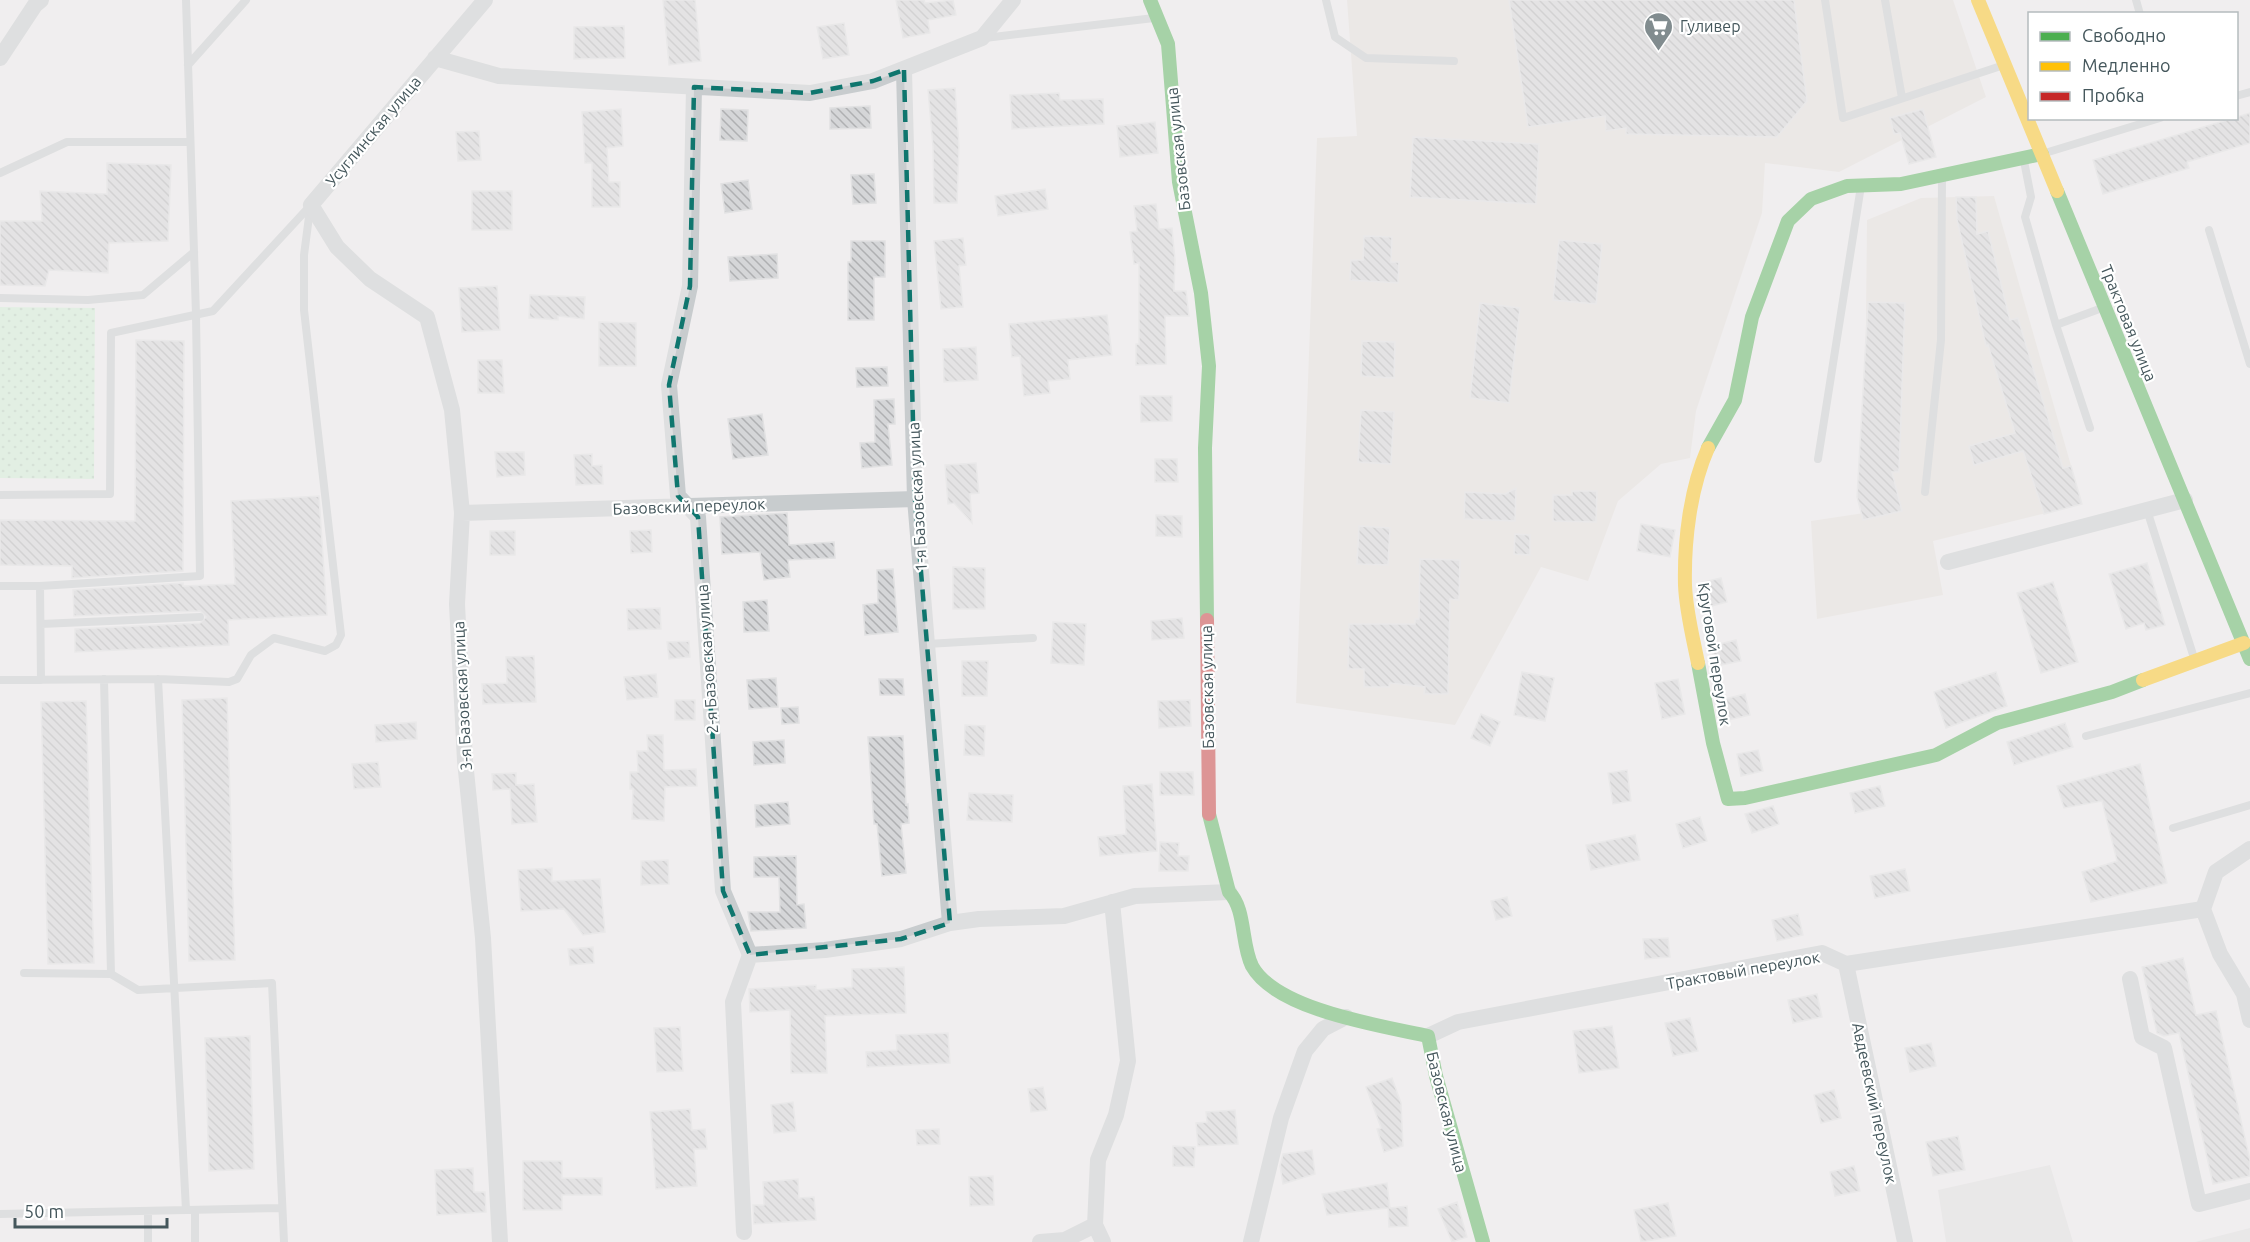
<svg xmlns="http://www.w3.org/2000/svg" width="2250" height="1242" viewBox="0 0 2250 1242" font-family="Ubuntu,sans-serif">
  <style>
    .commercial { fill: #e5e0dc }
    .education { fill: #e1dfe1 }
    .park { fill: url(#park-dots) }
    .building { fill: url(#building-back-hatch); stroke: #e1e1e2; stroke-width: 1.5 }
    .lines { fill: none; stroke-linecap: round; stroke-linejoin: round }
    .lane { stroke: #c8ccce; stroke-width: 8 }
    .street { stroke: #c8ccce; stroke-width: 16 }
    .fast { stroke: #4caf50; stroke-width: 14 }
    .slow { stroke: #ffc107; stroke-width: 14 }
    .jam { stroke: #c62828; stroke-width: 14 }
    .marked { fill: none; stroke: #0f766e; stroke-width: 4.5; stroke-dasharray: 12 8; stroke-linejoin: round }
    .labels { text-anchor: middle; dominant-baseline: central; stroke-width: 4.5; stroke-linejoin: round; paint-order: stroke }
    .poi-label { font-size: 16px; fill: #45575c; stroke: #fff; text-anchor: start }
    .street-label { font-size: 16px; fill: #45575c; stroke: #fff }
  </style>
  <defs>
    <pattern id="park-dots" width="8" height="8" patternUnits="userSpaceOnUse" patternTransform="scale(1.5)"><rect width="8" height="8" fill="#d1f0d6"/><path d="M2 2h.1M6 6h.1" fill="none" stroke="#b5d0ba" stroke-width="1.8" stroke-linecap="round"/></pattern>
    <pattern id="building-back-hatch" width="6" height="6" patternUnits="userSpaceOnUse" patternTransform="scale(1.5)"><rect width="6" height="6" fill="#d5d6d8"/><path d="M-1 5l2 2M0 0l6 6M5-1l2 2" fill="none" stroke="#afb0b2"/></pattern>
  </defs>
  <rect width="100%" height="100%" fill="#f0eeef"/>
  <path class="commercial" d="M1347,0H1953L1986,97L1839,172L1765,163L1762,213L1696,411L1690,458L1661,464L1618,501L1588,581L1541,567L1455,725L1296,703L1317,138L1357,136Z
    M1994,196L2082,504L1933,541L1943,595L1817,619L1811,521L1864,513L1867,220L1921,198Z"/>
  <path class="education" d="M2050,1165L2073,1242H1946L1938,1190Z
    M2250,1228V1242H2195Z"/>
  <path class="park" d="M0,307L95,308L94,479L0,478Z"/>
  <path class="building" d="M663,0H695L701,61L669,65Z
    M896,0H924L925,3L953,0L956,15L928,20L930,33L903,38Z
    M1509,0H1794L1807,101L1777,137L1626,134V128L1606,131L1605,116L1528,127Z
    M844,23L849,55L823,59L817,27Z
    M624,26L625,58L574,59V27Z
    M955,88L959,146L957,203H934L933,147L928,90Z
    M1059,93L1060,100L1103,99L1104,124L1012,129L1010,95Z
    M870,106L871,128L830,129V108Z
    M621,109L623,146L607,148L609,182H620V207H592V163H585L582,112Z
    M721,109L748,110L747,141L720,140Z
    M1923,109L1936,157L1909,164L1900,133L1894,134L1890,118Z
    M2250,113V143L2187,162L2189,168L2103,194L2093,160Z
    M1155,122L1158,153L1120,157L1117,126Z
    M479,131L481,160L458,161L456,132Z
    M1413,137L1539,144L1536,204L1410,197Z
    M107,163L171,165L168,241L109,243L108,273L49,270L45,286L0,285V221H42L40,191L107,194Z
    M874,174L876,203L853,204L851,175Z
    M748,180L752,209L725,213L721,184Z
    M1045,189L1048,209L998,216L995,196Z
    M472,191H512V230H472Z
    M1956,197H1976L1977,234L1988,231L2010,320L2018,318L2063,468L2071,466L2082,504L2044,514L2023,451L1974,465L1969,446L2015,433L1988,345L1986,346L1957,220Z
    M1156,204L1159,229L1172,228L1175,260L1174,291H1186L1189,316H1165L1166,364L1136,365V344H1139V263L1134,264L1130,232L1137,231L1134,206Z
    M1364,236L1392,237L1391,262H1399L1398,283L1350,280L1351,260H1363Z
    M963,238L966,265L959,266L963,307L941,309L934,241Z
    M1559,240L1602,244L1596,304L1553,300Z
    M851,241H885V277H874V320H848V262H851Z
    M777,254L778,278L730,281L728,257Z
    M497,286L500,330L462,332L459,288Z
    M530,295L585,297L584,319L558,316V320L529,318Z
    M1868,302L1905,303L1899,472H1892L1902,511L1863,520L1857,497Z
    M1480,303L1520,308L1509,403L1470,398Z
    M1107,315L1112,355L1068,360L1070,379L1048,381L1050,393L1024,396L1020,356L1012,357L1009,324Z
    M599,322L636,323V366H599Z
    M136,340L184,341L183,571L72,578V566L0,565V520L135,521Z
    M1362,341L1395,342L1394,378L1361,376Z
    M976,347L978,380L944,382L943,349Z
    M478,360H502L504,393H478Z
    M887,367L888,386L857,387L856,368Z
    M1140,396H1172V421L1141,422Z
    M894,399L895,424H888L892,465L862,468L860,443L875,442L874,400Z
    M1361,410L1394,412L1391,464L1358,462Z
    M762,414L768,455L733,459L728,419Z
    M495,452H524L525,475L497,477Z
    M592,454V466L602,465L603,484L576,485L574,455Z
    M1155,459H1177L1178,482H1155Z
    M976,463L979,493L970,494L972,523L954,503L948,504L945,465Z
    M1516,488L1515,521L1464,519L1465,492L1505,494Z
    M1572,491H1597L1596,522L1553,521V495H1572Z
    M319,496L327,615L228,620L229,645L75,652V629L200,623L206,617L200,611L74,616L73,590L183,583V586L235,584L231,501Z
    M787,513L789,545L834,542L835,558L788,560L790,577L764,580L760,552L722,554L720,517Z
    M1156,515L1182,516V537L1156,536Z
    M1641,524L1675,530L1670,557L1637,551Z
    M1359,526L1390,528L1388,565L1357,564Z
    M651,530L652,552L631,553L630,531Z
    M490,531H515V555H490Z
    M1515,534L1530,535V555L1514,554Z
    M1420,559L1460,560L1459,600L1450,599L1448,694H1424L1425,687L1390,683L1389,687H1364V669H1348L1349,624H1415V619H1419Z
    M2147,563L2165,625L2146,630L2144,623L2126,629L2109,574Z
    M953,567L985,568V609H953Z
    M893,569L898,632L865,635L863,605L878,603L877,570Z
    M1721,578L1727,602L1704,608L1699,583Z
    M2053,582L2078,662L2041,673L2017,593Z
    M767,600L769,631L744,632L743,602Z
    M660,608L661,629L628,630L627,609Z
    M1182,618L1184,638L1152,640L1151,621Z
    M1053,622L1086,624L1084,665L1051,663Z
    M1736,640L1741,661L1716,666L1711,646Z
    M689,641L690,657L669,659L667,642Z
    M534,656L536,702L483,704L482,684L507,683L506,657Z
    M962,661H988L987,696H962Z
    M1522,672L1554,678L1545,721L1514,715Z
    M1996,672L2007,706L1946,728L1934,692Z
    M656,674L658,697L627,700L624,677Z
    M776,678L778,707L749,709L747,680Z
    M879,679H903L904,695H880Z
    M1678,679L1685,714L1662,719L1655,683Z
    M1745,694L1750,715L1728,720L1724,699Z
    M227,698L235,960L189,961L182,700Z
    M675,700H695V720H675Z
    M1190,700L1191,726L1159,728L1158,701Z
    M86,701L94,963L48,964L41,702Z
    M798,707L799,723L782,724L781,708Z
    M1481,714L1500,722L1490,746L1471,738Z
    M416,722L417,739L376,742L375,725Z
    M2065,723L2073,747L2014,765L2007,742Z
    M965,725L985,726L984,756L964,755Z
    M647,735H663L664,770L696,769L697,786L665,787L664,821L632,819L633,789H630V772H638L637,751H648Z
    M903,736L906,805L908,804L909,823L901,824L906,873L882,876L877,824H874L868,737Z
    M784,740L785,763L754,765L753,742Z
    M1758,750L1763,771L1741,776L1737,754Z
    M378,762L381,787L354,789L352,764Z
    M2140,764L2167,883L2091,902L2082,872L2117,861L2102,801L2064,808L2057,786Z
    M1627,770L1631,801L1613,804L1608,773Z
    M1160,772H1193L1194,795H1160Z
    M516,773V785L534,784L537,822L512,824L510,789L493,790L492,774Z
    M1152,784L1157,851L1100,856L1098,837L1126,834L1123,786Z
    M1880,786L1885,806L1855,813L1850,793Z
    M969,793L1013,795L1012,822L967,820Z
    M788,802L790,824L756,827L755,805Z
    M1773,806L1779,824L1752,833L1745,814Z
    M1700,817L1707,841L1683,848L1676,824Z
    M1635,835L1640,860L1591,870L1586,845Z
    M1160,842L1179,843L1178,856H1189L1188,871H1159Z
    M796,856L797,905L804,904L806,928L751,931L748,912H780L779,877H754V857Z
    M668,860L669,884L641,885V861Z
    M552,868V881L600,879L605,932L583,935L564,909L521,911L518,870Z
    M1905,869L1910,891L1875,898L1870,876Z
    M1507,897L1512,916L1496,920L1491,901Z
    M1798,914L1803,935L1777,941L1772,920Z
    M1668,938L1670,957L1645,959L1643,939Z
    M593,947L594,963L570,965L568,949Z
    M2183,958L2196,1015L2216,1011L2250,1160V1176L2213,1184L2179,1033L2164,1036L2157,1033L2142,967Z
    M904,967L906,1013L825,1016L827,1073H791L790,1010L750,1012L749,989L816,985V990L852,987V969Z
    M1817,994L1822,1017L1793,1023L1788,1000Z
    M1690,1018L1698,1051L1673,1056L1665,1023Z
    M1612,1026L1619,1068L1579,1073L1573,1031Z
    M680,1027L683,1071L657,1072L654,1028Z
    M948,1033L950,1063L867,1067L866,1052L897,1050L896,1035Z
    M250,1036L254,1169L209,1171L205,1038Z
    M1931,1043L1936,1066L1910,1072L1905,1048Z
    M1392,1078L1401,1103L1403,1146L1384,1152L1377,1129L1381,1128L1366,1087Z
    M1043,1087L1047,1110L1031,1112L1028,1089Z
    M1834,1090L1841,1118L1821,1123L1814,1095Z
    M793,1102L796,1131L774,1133L771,1105Z
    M690,1109L692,1130L705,1129L707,1149H694L697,1186L656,1189L650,1112Z
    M1235,1110L1238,1144L1198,1146L1196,1123L1207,1122L1206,1112Z
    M939,1129L940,1144L917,1145L916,1130Z
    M1958,1136L1965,1170L1933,1176L1926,1142Z
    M1173,1146L1195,1147L1194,1167L1173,1166Z
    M1312,1150L1315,1174L1283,1184L1280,1166L1283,1154Z
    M523,1161H562V1178H602V1195H562V1210H523Z
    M1854,1166L1860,1191L1835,1196L1830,1172Z
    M473,1168L474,1192H485L486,1212L437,1215L435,1170Z
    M993,1176L994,1205L970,1206L969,1177Z
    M798,1179L799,1198L814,1197L816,1220L754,1224L753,1205H764L763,1182Z
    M1387,1183L1390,1208L1407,1206L1408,1226L1389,1227L1388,1208L1327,1215L1322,1194Z
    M1457,1202L1467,1237L1452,1242L1438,1209Z
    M1668,1203L1676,1236L1641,1242L1634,1210Z"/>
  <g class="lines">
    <path class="lane" d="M1326,0L1335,37L1366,58L1454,61
      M1825,0L1843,118L2004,65
      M1885,0L1902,98
      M2136,0L2140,14
      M985,38L1154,18
      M188,65L246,0
      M2236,96L2250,92
      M2045,153L2160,118
      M2024,161L2031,197L2025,217L2056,325L2090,428
      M0,173L67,142H190
      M2209,230L2250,364
      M0,298L88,300L143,295L194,252
      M2056,325L2102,308
      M1818,459L1861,186
      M1925,492L1941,340L1942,178
      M0,495L110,494L111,333L213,311L310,206
      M2147,510L2195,661
      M0,586H40L41,680
      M40,586L200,576L196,315L186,0
      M41,624L200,617
      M927,644L1033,638
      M104,679L111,974L138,990L272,983L284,1242
      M158,679L186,1210
      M0,680L158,679L229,682L237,679L251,655L274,638L325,651L336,645L341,635L304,310V255L310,209
      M2086,736L2250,693
      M2173,828L2250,805
      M24,973L111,974
      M195,1210V1242
      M148,1211V1242
      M0,1214L282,1208"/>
    <path class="street" d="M485,0L311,205L337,247L370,279L427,317L452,410L462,513L457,604L465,761L483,938L500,1242
      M0,58L35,5L41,0
      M435,58L499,76L810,93L873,81L982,38L1013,0
      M904,70L915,499L950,923
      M694,87L690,286L669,385L678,496L698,517L723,891L750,955L733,1002L744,1232
      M462,513L915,499
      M1948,562L2185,500
      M2203,909L2220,954L2244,994L2250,1020
      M2203,909L2216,872L2250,849
      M750,955L825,950L901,939L950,923L979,919L1064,916L1135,896L1229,892
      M1846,964L1905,1242
      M2130,979L2142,1037L2164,1048L2199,1204L2250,1191
      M1428,1036L1458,1022L1822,953L1846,964L2203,909
      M1040,1242L1065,1240L1095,1225
      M1103,1242L1095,1225L1098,1160L1116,1115L1128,1061L1112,902
      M1251,1242L1281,1118L1305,1051L1323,1029L1346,1017"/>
    <path class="fast" d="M1150,0L1168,44L1179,182L1201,293L1209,366L1205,448L1207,620
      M2057,191L2250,659
      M1708,448L1735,400L1752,317L1788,221L1811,199L1847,186L1901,184L2042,154
      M1698,663L1713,743L1728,799L1745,798L1936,755L1997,723L2112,692L2143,680
      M1209,814L1229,892C1246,909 1241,944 1252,966C1276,1010 1382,1026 1428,1036L1436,1076L1483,1242"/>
    <path class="slow" d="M1978,0L2057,191
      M1698,663C1693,638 1686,611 1685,585C1684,541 1690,489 1708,448
      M2143,680L2244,643"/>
    <path class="jam" d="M1207,620L1209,814"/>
  </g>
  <path d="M0 0H2250V1242H0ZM904,70L915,499L950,923L901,939L750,955L723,891L698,517L678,496L669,385L690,286L694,87L810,93L873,81Z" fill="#f0eeef" fill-opacity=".55" fill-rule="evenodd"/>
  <path class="marked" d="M904,70L915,499L950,923L901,939L750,955L723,891L698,517L678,496L669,385L690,286L694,87L810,93L873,81Z"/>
  <defs>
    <symbol id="supermarket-pin" viewBox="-11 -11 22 30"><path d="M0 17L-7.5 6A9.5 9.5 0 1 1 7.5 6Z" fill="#818c8f" stroke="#fff"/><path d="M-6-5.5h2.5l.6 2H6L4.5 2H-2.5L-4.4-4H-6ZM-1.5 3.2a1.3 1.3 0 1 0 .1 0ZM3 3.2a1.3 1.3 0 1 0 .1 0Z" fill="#fff"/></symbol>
  </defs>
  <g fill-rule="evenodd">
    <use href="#supermarket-pin" x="1642" y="10" width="33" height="45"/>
  </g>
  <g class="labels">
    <g class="poi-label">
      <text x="1680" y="26">Гуливер</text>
    </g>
    <g class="street-label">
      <text transform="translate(373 131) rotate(-50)">Усуглинская улица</text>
      <text transform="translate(1178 149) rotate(-96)">Базовская улица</text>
      <text transform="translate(2129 323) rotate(68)">Трактовая улица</text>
      <text transform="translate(917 497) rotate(-93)">1-я Базовская улица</text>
      <text transform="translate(689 506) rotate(-2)">Базовский переулок</text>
      <text transform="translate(1715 654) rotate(81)">Круговой переулок</text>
      <text transform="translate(707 659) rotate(-94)">2-я Базовская улица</text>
      <text transform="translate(1207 687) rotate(-91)">Базовская улица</text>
      <text transform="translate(462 696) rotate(-93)">3-я Базовская улица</text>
      <text transform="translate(1743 970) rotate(-10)">Трактовый переулок</text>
      <text transform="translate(1875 1103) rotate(78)">Авдеевский переулок</text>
      <text transform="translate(1447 1112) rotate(76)">Базовская улица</text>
    </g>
  </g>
  <rect x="2028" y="12" width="210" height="108" fill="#ffffff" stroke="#b5bcbe" stroke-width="1.5"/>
  <rect x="2040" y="32" width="30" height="9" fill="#4caf50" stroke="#b5bcbe" stroke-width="1.5"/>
  <text x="2082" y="42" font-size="18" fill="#45575c">Свободно</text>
  <rect x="2040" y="62" width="30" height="9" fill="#ffc107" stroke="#b5bcbe" stroke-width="1.5"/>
  <text x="2082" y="72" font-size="18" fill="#45575c">Медленно</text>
  <rect x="2040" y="92" width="30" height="9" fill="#c62828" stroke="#b5bcbe" stroke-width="1.5"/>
  <text x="2082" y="102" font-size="18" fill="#45575c">Пробка</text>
  <path d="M15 1218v9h152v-9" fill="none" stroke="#45575c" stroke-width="3"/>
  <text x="24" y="1218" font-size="18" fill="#45575c" stroke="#ffffff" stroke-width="4.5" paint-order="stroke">50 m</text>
</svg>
